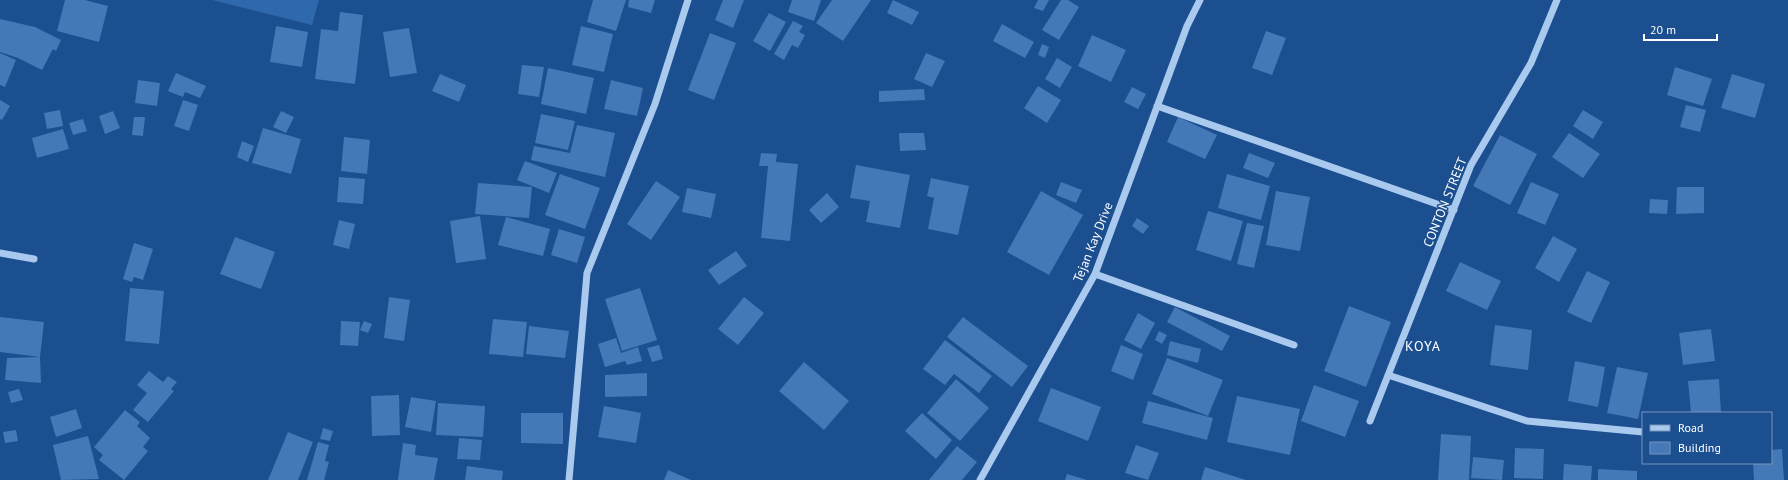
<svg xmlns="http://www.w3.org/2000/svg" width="1788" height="480" viewBox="0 0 1788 480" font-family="'PT Sans',sans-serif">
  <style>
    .green { fill: #2e69ad }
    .building { fill: #4478b7 }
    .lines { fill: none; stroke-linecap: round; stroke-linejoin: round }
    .minor { stroke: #a9c9ee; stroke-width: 7 }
    .labels { text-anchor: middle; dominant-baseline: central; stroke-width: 3; stroke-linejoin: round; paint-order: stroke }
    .street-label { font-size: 13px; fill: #fff; stroke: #1b4f8f }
    .neighbourhood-label { font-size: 14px; letter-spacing: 1px; fill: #fff; stroke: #1b4f8f }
  </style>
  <rect width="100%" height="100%" fill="#1b4f8f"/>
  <path class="green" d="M212,0H319L312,25Z"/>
  <path class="building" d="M65,0H85L108,6L99,42L57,31Z
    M593,0H626L616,31L587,22Z
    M629,0H655L651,13L628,7Z
    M723,0H744L733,28L715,20Z
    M792,0H821L814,21L788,12Z
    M832,0H871L843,41L816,23Z
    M893,0L919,12L912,25L887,13Z
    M1038,0H1049L1043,11L1034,8Z
    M1061,0H1068L1079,7L1059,40L1042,30Z
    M340,12L363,15L355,84L315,79L321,29L338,31Z
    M769,13L786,22L770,51L753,41Z
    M0,19L35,27L61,40L56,51L53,49L42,70L18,58L0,52Z
    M793,21L803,26L799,32L805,35L798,48L792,45L784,60L774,54Z
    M1002,24L1034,42L1025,58L993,41Z
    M276,26L308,32L302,67L270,62Z
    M581,26L613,34L604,72L572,65Z
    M409,28L417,73L390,77L383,32Z
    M1266,31L1286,38L1272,75L1252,68Z
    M710,33L736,43L714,100L688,90Z
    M1092,35L1126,50L1111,82L1078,66Z
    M1042,44L1049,47L1045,58L1038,55Z
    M0,53L16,60L5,87L0,85Z
    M926,53L945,61L932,87L914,79Z
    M1057,58L1072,67L1060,88L1045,79Z
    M522,65L544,67L539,97L518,94Z
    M1675,67L1712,79L1703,106L1667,95Z
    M548,68L594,78L586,114L541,104Z
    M176,73L206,86L200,98L185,92L183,97L168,91Z
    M440,74L466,85L459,102L432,91Z
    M1732,74L1765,84L1755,118L1721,108Z
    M138,80L160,83L157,106L135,103Z
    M611,80L643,88L637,116L604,109Z
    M1038,86L1061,100L1047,123L1024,108Z
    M1132,87L1146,94L1138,109L1124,102Z
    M924,89L925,100L879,102V91Z
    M0,100L10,106L2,120L0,119Z
    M183,100L198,105L189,131L174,126Z
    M1686,105L1706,110L1700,132L1680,127Z
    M60,110L63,126L47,129L44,113Z
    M1583,110L1603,122L1593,139L1573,126Z
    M113,111L120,128L105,134L99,116Z
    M281,111L294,117L286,133L273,127Z
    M541,114L575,121L568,150L535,143Z
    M134,117H145L143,136L132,135Z
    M1178,117L1217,135L1205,159L1167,142Z
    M83,119L87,131L73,135L69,123Z
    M577,125L615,133L605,177L531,160L534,146L570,153Z
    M263,128L301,139L291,174L252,163Z
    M63,129L69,149L37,158L32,138Z
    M899,133H924L926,150L900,151Z
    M1569,133L1600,154L1583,178L1552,157Z
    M1500,135L1537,154L1510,205L1473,186Z
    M344,137L370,140L367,174L341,171Z
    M242,141L254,146L248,162L237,157Z
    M761,153L777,154L776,162L798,164L790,241L761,238L768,166H759Z
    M1249,153L1275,163L1268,178L1243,168Z
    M525,161L557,173L549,193L517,180Z
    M856,165L910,175L900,228L866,222L870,201L850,198Z
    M560,174L600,188L585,229L545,215Z
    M1227,174L1270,186L1261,220L1218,208Z
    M339,177L365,179L363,204L337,202Z
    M931,178L969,186L958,235L928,229L934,198L927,196Z
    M656,181L680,197L651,240L627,224Z
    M1061,182L1082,190L1076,203L1056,195Z
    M1531,182L1559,194L1545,225L1517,213Z
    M478,183L532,187L529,218L475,214Z
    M1677,187H1704V213L1676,214Z
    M687,188L716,194L711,218L682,212Z
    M1041,191L1083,215L1049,275L1007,252Z
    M1276,191L1310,197L1300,251L1266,245Z
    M827,193L839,207L821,223L809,210Z
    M1650,199L1668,200L1667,214L1649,213Z
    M1208,211L1243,221L1231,261L1196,250Z
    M480,216L486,259L456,263L450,221Z
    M506,217L550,229L543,256L498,245Z
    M1137,218L1149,226L1143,234L1132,226Z
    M339,220L355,224L349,249L333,245Z
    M1247,223L1264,226L1254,268L1237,264Z
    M559,229L585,237L577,263L551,255Z
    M1553,236L1577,249L1559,282L1535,268Z
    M235,237L275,252L261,289L220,274Z
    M134,243L153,249L143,280L134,277L132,282L123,279Z
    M736,251L747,266L719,285L708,270Z
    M1460,262L1501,281L1487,310L1446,291Z
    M1587,271L1610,282L1591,323L1567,312Z
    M130,288L164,291L159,344L125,341Z
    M640,288L657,340L622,351L605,299Z
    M389,297L410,300L404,341L384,338Z
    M744,297L764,313L738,345L718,329Z
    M1349,306L1391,322L1366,387L1324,371Z
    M1175,307L1230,336L1222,351L1167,322Z
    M1138,313L1155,323L1141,349L1124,340Z
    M0,317L44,322L40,357L0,352Z
    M963,317L1028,366L1012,387L947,337Z
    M493,319L527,322L523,357L489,354Z
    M341,321L360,322L358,346L340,345Z
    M364,321L372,324L368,333L360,330Z
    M1495,325L1532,330L1528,370L1490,365Z
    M529,326L569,331L565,358L526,354Z
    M1711,329L1715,361L1683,365L1679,333Z
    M1159,331L1167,335L1162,344L1155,340Z
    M616,338L621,353L638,347L642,361L627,365L625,361L605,367L598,344Z
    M945,340L992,376L979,393L954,374L945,385L923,369Z
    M1170,341L1201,349L1198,363L1167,355Z
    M659,345L663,359L652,362L647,348Z
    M1121,345L1143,354L1133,380L1111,371Z
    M40,357L41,383L5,380L7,358Z
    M1167,358L1223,380L1208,416L1152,394Z
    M1575,361L1605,367L1598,407L1568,401Z
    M804,362L849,401L824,430L779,391Z
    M1617,367L1648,373L1638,419L1607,413Z
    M149,371L163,382L168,376L177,382L171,389L174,391L148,422L133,410L147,393L137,385Z
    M647,373V396L605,397V375Z
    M956,379L989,408L960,441L927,413Z
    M1719,379L1721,413H1691L1688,381Z
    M1314,385L1359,401L1345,437L1301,421Z
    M1051,388L1101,407L1088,441L1038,421Z
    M19,389L23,400L11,403L8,392Z
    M399,395L400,435L372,436L371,396Z
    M1237,396L1300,409L1290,455L1227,442Z
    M411,397L436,401L431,432L405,427Z
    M1148,401L1213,418L1207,440L1142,423Z
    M438,403L485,406L483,437L436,435Z
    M604,406L641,413L636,443L598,437Z
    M76,409L82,428L56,437L50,417Z
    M125,410L140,422L137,426L150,438L143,447L148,451L124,480L99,460L103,455L94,447Z
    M521,413H563V444L521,443Z
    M922,413L952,440L936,459L905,431Z
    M323,428L333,431L330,441L320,439Z
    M16,430L18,441L5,443L3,432Z
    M288,432L313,442L298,480H268Z
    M1441,434L1471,436L1469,480H1438Z
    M88,436L99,479L61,480L53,445Z
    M459,438L482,440L480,460L457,459Z
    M318,442L329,445L325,461L329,462L324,480H307Z
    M403,443L416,445L415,455L438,458L434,480H398Z
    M1136,445L1159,453L1148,480L1125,473Z
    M957,446L977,462L962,480H929Z
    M1515,448L1544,449L1543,479L1514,478Z
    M1782,449L1784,480H1754L1753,463H1771V450Z
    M1473,457L1504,460L1502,480L1471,478Z
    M1564,464L1592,466L1591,480H1563Z
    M467,466L503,471L502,480H465Z
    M1205,467L1246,480H1201Z
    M1598,469L1637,471V480H1598Z
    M668,470L691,480H664Z
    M1067,474L1087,480H1065Z"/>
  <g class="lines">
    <path class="minor" d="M1157,106L1454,210
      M0,253L34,259
      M1095,274L1294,345
      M1388,375L1527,421L1643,432
      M1370,421L1471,165L1531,63L1557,0
      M569,480L587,273L655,104L688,0
      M980,480L1095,274L1187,26L1200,0"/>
  </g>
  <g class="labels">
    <g class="street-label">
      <text transform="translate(1445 202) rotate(-68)">CONTON STREET</text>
      <text transform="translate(1093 242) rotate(-68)">Tejan Kay Drive</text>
    </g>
    <g class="neighbourhood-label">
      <text x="1423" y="346">KOYA</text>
    </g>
  </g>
  <rect x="1642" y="412" width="130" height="52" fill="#1b4f8f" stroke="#7695bc"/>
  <rect x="1650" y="425" width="20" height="6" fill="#a9c9ee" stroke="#7695bc"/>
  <text x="1678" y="432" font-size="12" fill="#ffffff">Road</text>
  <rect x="1650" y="442" width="20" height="12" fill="#4478b7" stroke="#7695bc"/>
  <text x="1678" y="452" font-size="12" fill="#ffffff">Building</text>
  <path d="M1644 34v6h73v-6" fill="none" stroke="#ffffff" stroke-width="2"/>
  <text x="1650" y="34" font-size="12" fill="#ffffff" stroke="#1b4f8f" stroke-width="3" paint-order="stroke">20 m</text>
</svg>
